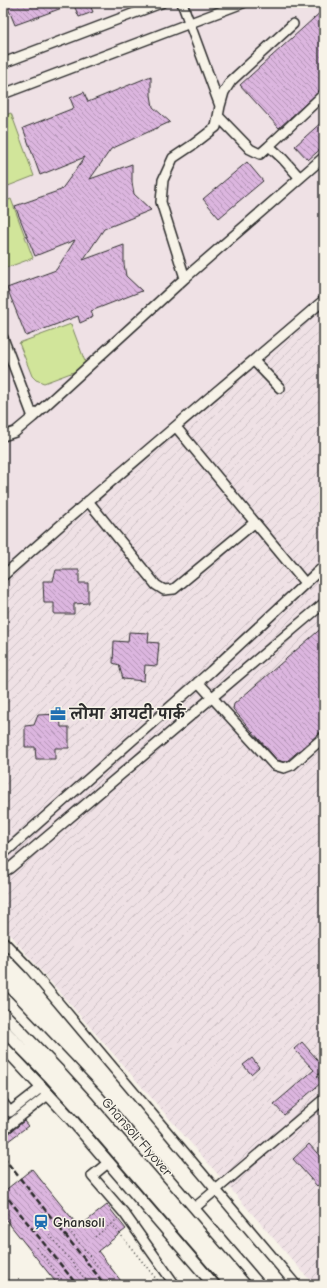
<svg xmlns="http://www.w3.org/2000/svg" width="327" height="1288" viewBox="0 0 327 1288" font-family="'Comic Neue','Playpen Sans Deva',sans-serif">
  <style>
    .built { fill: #efe1e5 }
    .industrial { fill: url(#industrial-furrows) }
    .grass { fill: #d1e59a; stroke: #7e8862 }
    .building { fill: url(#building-back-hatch); stroke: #2b2b2b }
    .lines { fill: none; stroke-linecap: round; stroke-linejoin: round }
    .minor-casing { stroke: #2b2b2b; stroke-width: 12 }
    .major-casing { stroke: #2b2b2b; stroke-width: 14 }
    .path { stroke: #2b2b2b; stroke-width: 1.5; stroke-dasharray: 1 3; stroke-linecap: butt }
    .minor { stroke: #f7f3e8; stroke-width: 9 }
    .major { stroke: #f7f3e8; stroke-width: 11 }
    .rail { stroke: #2b2b2b; stroke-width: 2.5; stroke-dasharray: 6 3; stroke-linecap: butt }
    .major-bridge-casing { stroke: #2b2b2b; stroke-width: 14; stroke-linecap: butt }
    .major-bridge { stroke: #f7f3e8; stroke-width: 11 }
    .labels { text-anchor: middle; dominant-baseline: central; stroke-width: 3; stroke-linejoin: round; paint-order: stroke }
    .poi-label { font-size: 14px; font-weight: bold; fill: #2b2b2b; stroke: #f7f3e8; text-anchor: start }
    .street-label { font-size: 14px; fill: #2b2b2b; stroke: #f7f3e8 }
  </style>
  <defs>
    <pattern id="industrial-furrows" width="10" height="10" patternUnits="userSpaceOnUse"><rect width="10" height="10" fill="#efe1e5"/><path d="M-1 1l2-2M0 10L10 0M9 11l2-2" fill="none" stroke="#cdc1c5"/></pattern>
    <pattern id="building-back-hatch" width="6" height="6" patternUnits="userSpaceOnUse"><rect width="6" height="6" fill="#dcb6df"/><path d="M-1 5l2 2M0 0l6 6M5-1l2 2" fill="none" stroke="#b394b5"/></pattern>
  </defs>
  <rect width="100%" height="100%" fill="#f7f3e8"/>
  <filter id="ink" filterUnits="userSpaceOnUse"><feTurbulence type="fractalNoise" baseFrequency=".025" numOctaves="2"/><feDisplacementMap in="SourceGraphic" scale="8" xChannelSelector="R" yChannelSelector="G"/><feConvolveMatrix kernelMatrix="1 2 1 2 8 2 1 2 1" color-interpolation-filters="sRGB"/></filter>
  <g filter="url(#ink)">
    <path class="built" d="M3,3H324V293L3,569Z"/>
    <path class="industrial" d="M324,293V1285H314L3,927V569Z"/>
    <path class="grass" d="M11,113L34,176L3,188V116Z
      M11,199L33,258L3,269V202Z
      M71,324L87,367L44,383L36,380L32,376L19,343Z"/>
    <path class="building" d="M6,3H72L73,4L15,25Z
      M73,3H89L93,12L79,17Z
      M324,9V87L279,128L240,85Z
      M151,76V95L153,107L170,122L111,149L90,179L132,164V182L134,194L151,210L104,229L83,260L124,245V264L126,276L142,291L91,311L93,317L80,323L78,316L26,336L7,288L56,270L75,240L35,256L15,206L61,190L85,157L40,175L23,128L74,108L70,98L84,92L88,102Z
      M324,120V146L308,160L295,146Z
      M247,162L263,181L219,218L203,199Z
      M56,570H79V583H88V603L74,604V614H54V603H44L43,581H53Z
      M324,626V729L287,761L284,762L277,760L233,709L234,704Z
      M129,632L149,633L148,642L159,643L157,666L145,665L144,681L123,679L119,665L113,663L114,641L128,642Z
      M60,714L61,727H69V748H55V759H36L35,747H25V726L34,725L38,715Z
      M302,1042L324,1067V1070L317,1076L322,1082L284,1115L274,1104L314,1070L294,1049Z
      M252,1058L259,1067L251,1074L243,1065Z
      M24,1121L28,1126L3,1145V1136L7,1135Z
      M309,1144L324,1161V1180L317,1186L293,1159Z
      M32,1169L79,1227L107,1205L126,1229L98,1251L124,1285H58L3,1216V1192Z"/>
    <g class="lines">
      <defs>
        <path id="minor" d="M182,3L220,106L216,127L194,144L173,158L163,180L161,202L185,278
          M3,63L161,3
          M3,94L243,3
          M220,106L224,92L231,81L293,24
          M218,116L250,149L260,154L269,146L283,159L300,178
          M269,146L324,94
          M3,338L33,417
          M254,361L280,388
          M176,427L305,583
          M3,436L15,432L33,417L185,278L324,157
          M88,501L156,585L164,590L174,589L254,523
          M3,576C108,482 217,392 324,300
          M198,682L274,765L284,768L292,765L324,737
          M3,854L211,671L324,566
          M3,872L10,868L29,852L324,603
          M3,941L30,969L296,1285
          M3,1103L10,1112L42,1087
          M3,1130L49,1094
          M109,1162L92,1176L124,1213L175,1285
          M167,1231L324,1099"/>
        <path id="major" d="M3,997L67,1064L97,1096L259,1285
          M3,1046L71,1119L214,1285"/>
      </defs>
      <use href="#minor" class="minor-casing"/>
      <use href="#major" class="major-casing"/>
      <path class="path" d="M118,1218L112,1224L161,1285
        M64,1224L100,1269
        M50,1235L86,1280
        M95,1237L111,1224
        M36,1247L66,1285"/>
      <use href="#minor" class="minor"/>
      <use href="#major" class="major"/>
      <path class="rail" d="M3,1157L105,1285
        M3,1192L77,1285"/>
      <defs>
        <path id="major-bridge" d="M3,1013L59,1071L89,1104L245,1285
          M3,1029L51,1078L81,1111L231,1285"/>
      </defs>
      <use href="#major-bridge" class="major-bridge-casing"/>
      <use href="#major-bridge" class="major-bridge"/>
    </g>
  </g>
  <defs>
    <symbol id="office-bare" viewBox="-9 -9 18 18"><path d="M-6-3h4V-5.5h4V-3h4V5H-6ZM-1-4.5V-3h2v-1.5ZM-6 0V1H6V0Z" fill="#1f6fb2" stroke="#f7f3e8" stroke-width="2.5" paint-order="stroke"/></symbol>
    <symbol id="station-bare" viewBox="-9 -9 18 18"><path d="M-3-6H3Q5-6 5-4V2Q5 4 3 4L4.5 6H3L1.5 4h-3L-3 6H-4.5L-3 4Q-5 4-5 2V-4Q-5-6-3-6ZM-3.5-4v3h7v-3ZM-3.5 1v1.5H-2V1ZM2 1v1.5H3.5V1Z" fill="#1f6fb2" stroke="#f7f3e8" stroke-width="2.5" paint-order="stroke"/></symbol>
  </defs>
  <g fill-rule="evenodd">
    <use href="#office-bare" x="47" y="703" width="22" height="22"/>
    <use href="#station-bare" x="30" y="1211" width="22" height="22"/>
  </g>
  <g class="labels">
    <g class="poi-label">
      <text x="70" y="714">लोमा आयटी पार्क</text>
      <text x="53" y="1222">Ghansoli</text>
    </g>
    <g class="street-label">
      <text transform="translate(137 1137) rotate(49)">Ghansoli Flyover</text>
    </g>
  </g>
  <rect width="327" height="1288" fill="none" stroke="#f7f3e8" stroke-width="16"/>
  <rect x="8" y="8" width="311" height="1272" fill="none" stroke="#2b2b2b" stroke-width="1.5" filter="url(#ink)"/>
</svg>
